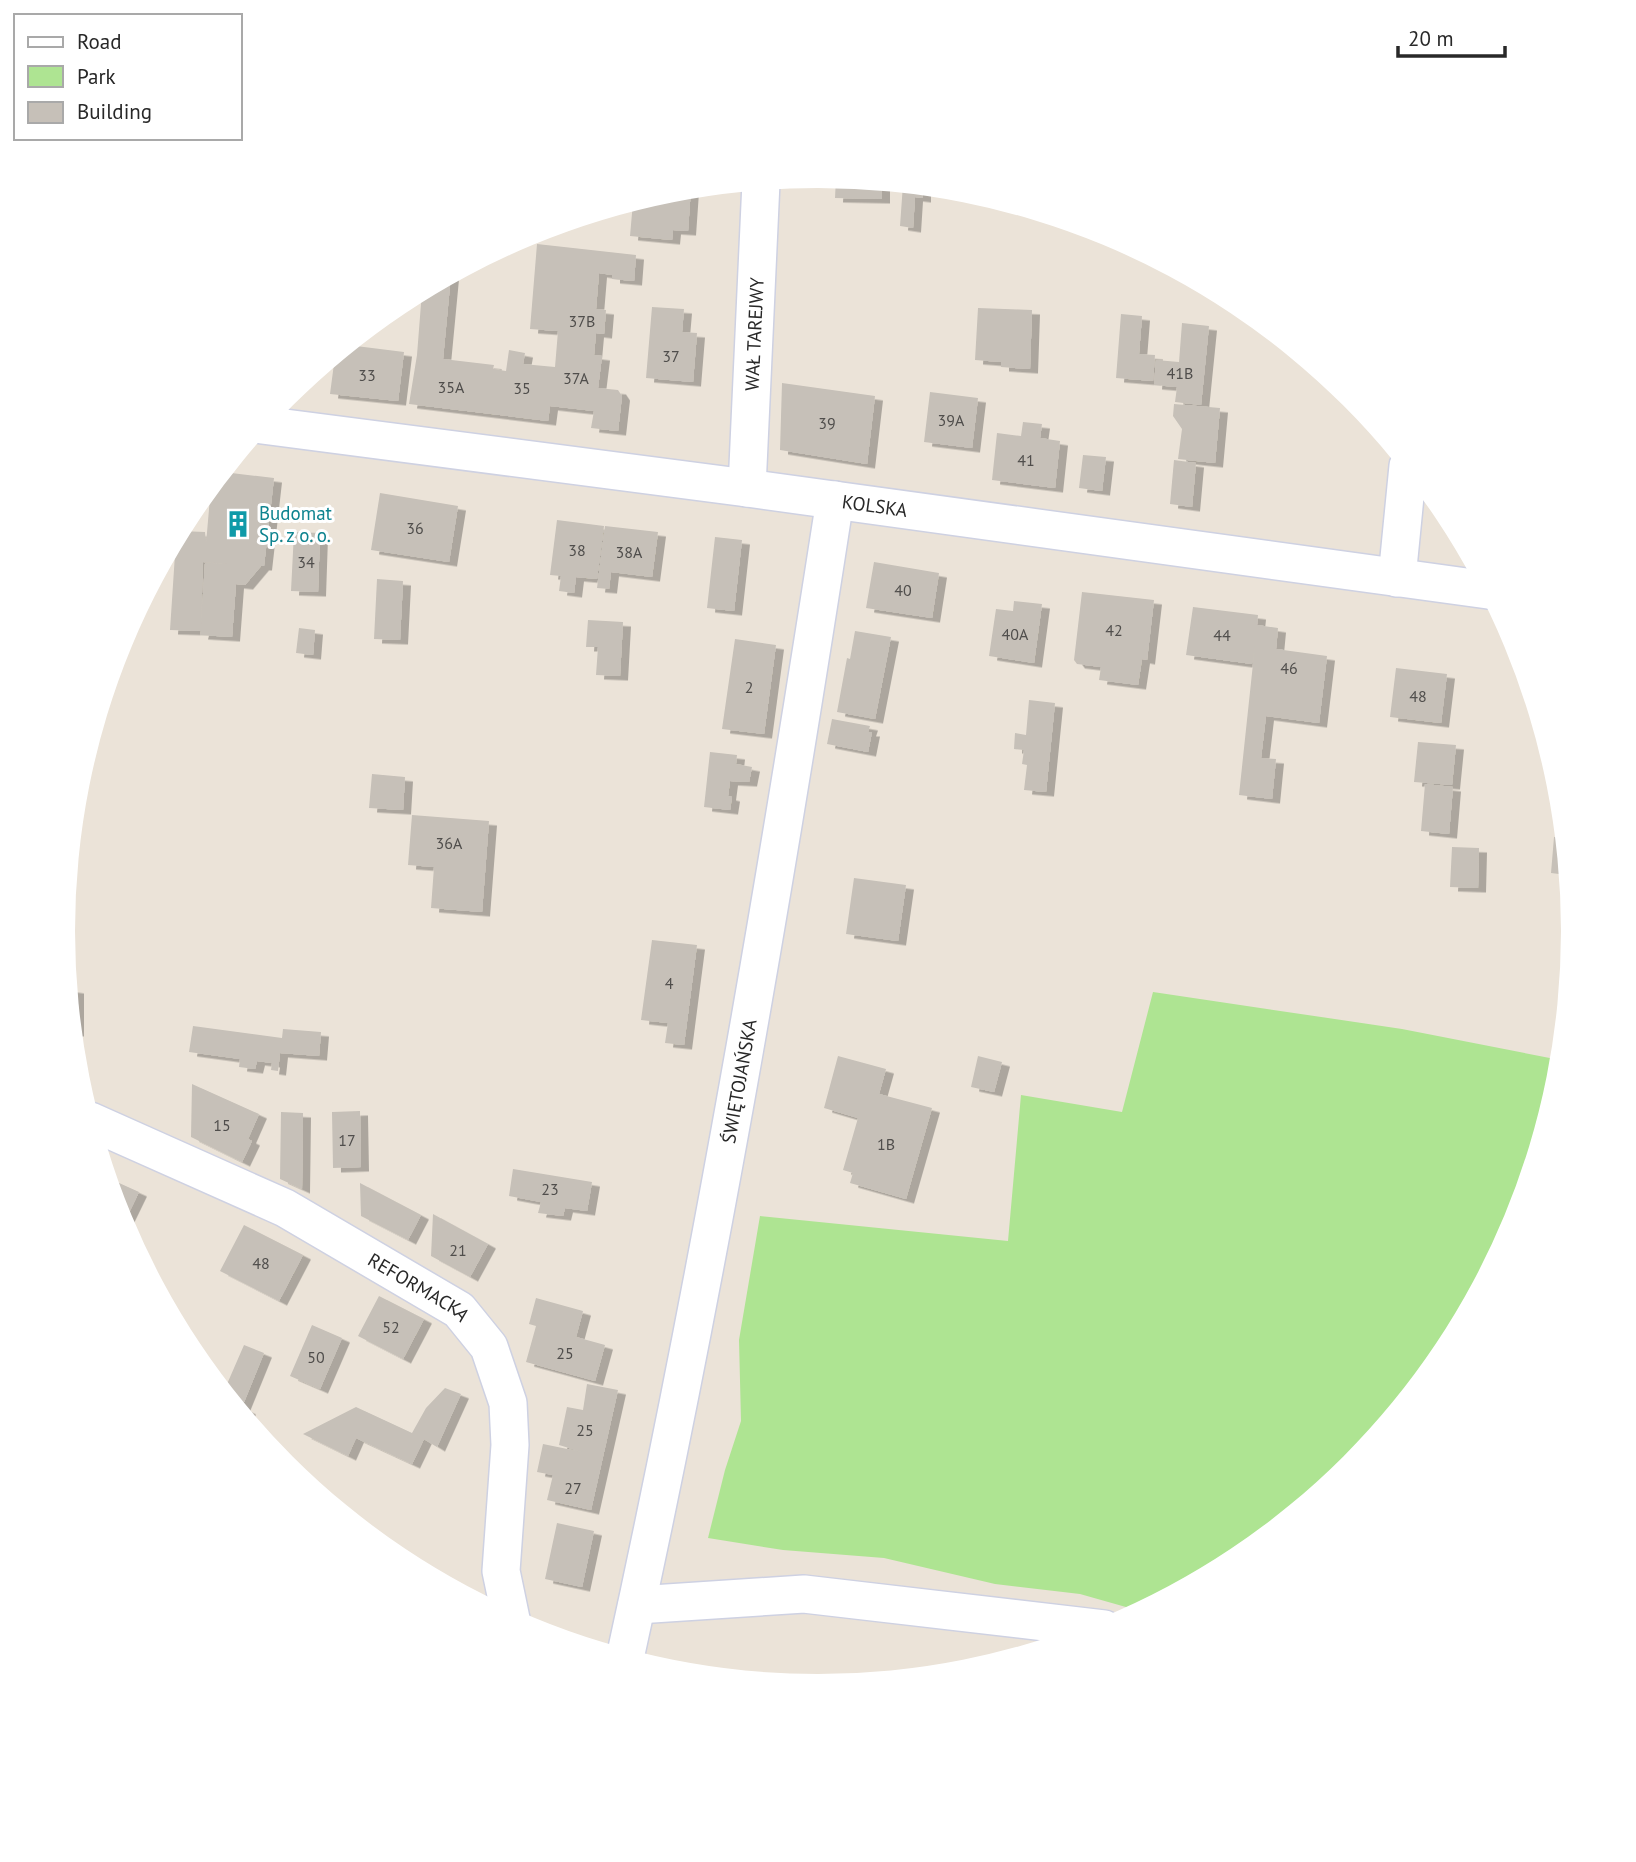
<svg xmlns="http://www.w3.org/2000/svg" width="1636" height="1862" viewBox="0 0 1636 1862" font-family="'PT Sans',sans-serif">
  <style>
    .green { fill: #aee492 }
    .building { fill: #c6c0b8; fill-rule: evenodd; filter: url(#shadow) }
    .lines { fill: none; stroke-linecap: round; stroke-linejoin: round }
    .minor-casing { stroke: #ced1e2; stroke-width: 40 }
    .minor { stroke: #fff; stroke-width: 37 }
    .labels { text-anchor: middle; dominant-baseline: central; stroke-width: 6; stroke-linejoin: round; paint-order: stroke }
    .number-label { font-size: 16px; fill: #504e4c }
    .street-label { font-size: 19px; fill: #282828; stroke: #fff }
    .culture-label { font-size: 19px; fill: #0d838f; stroke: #fff; text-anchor: start }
  </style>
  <defs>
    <filter id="shadow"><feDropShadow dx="8" dy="4.5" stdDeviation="0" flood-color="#0004"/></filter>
  </defs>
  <rect width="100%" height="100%" fill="#ebe3d8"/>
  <path class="green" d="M1153,992L1402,1029L1560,1060L1558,1079L1515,1220L1446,1351L1352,1465L1237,1559L1140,1611L1080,1594L995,1584L884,1558L783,1550L708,1538L725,1470L741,1421L739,1340L760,1216L1008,1241L1021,1095L1122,1112Z"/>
  <path class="building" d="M836,178L882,182V199L835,198Z
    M903,184L923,186V198L915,197L913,228L900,226Z
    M691,188L688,231L673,230L672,240L630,236L633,202L671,190Z
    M537,244L636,255L634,281L612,279V275L599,273L596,309L606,310L604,334L596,333L594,355L602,356L598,388L618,390L622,396L618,431L591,428L594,411L550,406L548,421L409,404L417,355L422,291L451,275L443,359L494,365L493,369L506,371L509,350L525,353L523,364L555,367L558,331L530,329Z
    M652,307L684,309L682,332L697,333L693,382L646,378Z
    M978,308L1032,310L1030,369L1001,367V362L975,360Z
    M1121,314L1142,316L1139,354L1155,355L1153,381L1116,378Z
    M1182,323L1209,326L1201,405L1175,402L1177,387L1154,385L1156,360L1179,362Z
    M348,345L404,352L398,401L330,394L335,356Z
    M782,383L875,396L867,464L780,450Z
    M930,392L978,398L972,448L924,442Z
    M1174,404L1220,408L1215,463L1178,459L1182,429L1173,416Z
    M1023,422L1042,424L1040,438L1060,441L1055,488L992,480L997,433L1021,436Z
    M1083,455L1106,457L1102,491L1079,488Z
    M1174,460L1196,463L1192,507L1170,504Z
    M223,472L274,478L264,566H261L245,585L236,584L232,637L200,635L201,631L170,630L176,539L180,531L205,532L206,544L211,486ZM203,562L227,564L205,563L201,625Z
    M380,493L458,506L449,562L371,550Z
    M557,520L604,526L597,579L576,577L574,593L559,591L561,576L550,575Z
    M605,526L658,532L652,577L611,572L609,589L597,588Z
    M294,532L320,533L318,592L291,591Z
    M715,537L742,540L734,611L707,608Z
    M874,562L939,573L932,618L866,608Z
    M377,579L403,581L400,640L374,639Z
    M1082,592L1154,600L1147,660L1142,659L1138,685L1099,680L1101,667L1077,664L1074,660Z
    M1014,601L1042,604L1034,663L989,656L996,609L1013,611Z
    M1193,607L1258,615L1257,625L1278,628L1276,649L1327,656L1319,723L1266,716L1261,758L1276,759L1272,799L1239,795L1255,645L1252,664L1186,655Z
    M588,620L623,622L620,676L596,675L598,647H586Z
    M299,628L315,630L313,655L296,653Z
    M855,631L891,637L875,719L837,712L847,658L850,659Z
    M735,639L776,645L764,734L722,729Z
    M1396,668L1447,674L1441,723L1390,717Z
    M1029,700L1055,703L1046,792L1024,790L1027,765L1022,764L1024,750L1014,749L1015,733L1026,735Z
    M832,719L870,726L868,732H872L868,752L827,744Z
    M1418,742L1456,745L1452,785L1414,782Z
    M710,752L737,755L736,764L752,767L749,782L730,781L728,796L732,797L730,810L704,807Z
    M372,774L405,777L403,810L369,808Z
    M1425,784L1453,787L1449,834L1421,831Z
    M412,815L489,821L482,912L431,908L434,867L408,865Z
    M1554,837H1564L1567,875L1551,873Z
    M1452,847L1479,848L1478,888L1450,887Z
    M854,878L906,885L898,941L846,934Z
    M652,940L697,945L684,1045L665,1043L668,1023L641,1020Z
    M69,988L76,989V1032H73Z
    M193,1026L282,1038L283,1029L321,1032L319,1056L280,1053L278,1071L271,1070L272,1063L257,1061L255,1069L239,1067L240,1059L189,1052Z
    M838,1056L886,1069L879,1094L932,1108L906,1199L850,1183L853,1173L843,1170L858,1118L824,1108Z
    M978,1056L1002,1062L994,1092L971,1087Z
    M192,1084L259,1114L248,1139L252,1141L242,1162L191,1137Z
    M360,1111L361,1167L333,1168L332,1112Z
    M281,1112L303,1113L302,1189L280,1179Z
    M513,1169L592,1182L587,1211L565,1208L563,1216L538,1213L541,1202L509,1196Z
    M108,1178L139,1192L123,1225L120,1220Z
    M360,1183L421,1215L408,1240L361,1216Z
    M433,1214L488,1244L470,1277L431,1256Z
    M244,1225L303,1255L279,1301L220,1271Z
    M379,1296L424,1319L403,1359L358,1336Z
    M536,1298L583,1311L576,1337L605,1345L595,1381L526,1362L536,1326L529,1324Z
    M312,1325L342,1338L320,1389L290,1376Z
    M244,1345L264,1353L242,1407L248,1410L245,1417L224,1391Z
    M587,1384L618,1390L591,1510L547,1500L553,1475L537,1472L543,1444L582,1452L559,1445L567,1407L583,1410Z
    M445,1388L461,1394L437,1447L424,1439L412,1464L356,1438L348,1456L303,1434L356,1407L412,1433L426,1408Z
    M557,1523L594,1531L582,1587L545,1579Z"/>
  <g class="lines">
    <defs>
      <g id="minor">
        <path id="s1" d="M262,425L747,488L1488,590"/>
        <path id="s2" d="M747,488L761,182"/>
        <path d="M1397,578L1408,466"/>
        <path id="s3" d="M90,1121L285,1208L459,1310L489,1347L508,1403L510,1445L501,1571L511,1619"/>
        <path d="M637,1605L804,1594L1104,1629"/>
        <path id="s4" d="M625,1658C709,1275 775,888 835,500"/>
      </g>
    </defs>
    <use href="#minor" class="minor-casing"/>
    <use href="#minor" class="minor"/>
  </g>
  <defs>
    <symbol id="building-bare" viewBox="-9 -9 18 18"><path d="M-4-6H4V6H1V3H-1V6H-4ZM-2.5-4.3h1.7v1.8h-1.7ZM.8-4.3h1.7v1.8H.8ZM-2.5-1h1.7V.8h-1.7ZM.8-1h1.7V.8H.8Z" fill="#0f9aa8" stroke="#fff" stroke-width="2.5" paint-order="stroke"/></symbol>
  </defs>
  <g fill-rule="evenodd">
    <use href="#building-bare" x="219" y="505" width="38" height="38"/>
  </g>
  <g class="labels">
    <g class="number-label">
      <text x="582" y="321">37B</text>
      <text x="671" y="356">37</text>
      <text x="1180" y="373">41B</text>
      <text x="367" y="375">33</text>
      <text x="576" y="378">37A</text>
      <text x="451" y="387">35A</text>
      <text x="522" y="388">35</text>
      <text x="951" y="420">39A</text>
      <text x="827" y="423">39</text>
      <text x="1026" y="460">41</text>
      <text x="415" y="528">36</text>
      <text x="577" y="550">38</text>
      <text x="629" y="552">38A</text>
      <text x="306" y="562">34</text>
      <text x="903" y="590">40</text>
      <text x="1114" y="630">42</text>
      <text x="1015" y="634">40A</text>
      <text x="1222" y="635">44</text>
      <text x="1289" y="668">46</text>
      <text x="749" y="687">2</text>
      <text x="1418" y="696">48</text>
      <text x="449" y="843">36A</text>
      <text x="669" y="983">4</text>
      <text x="222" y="1125">15</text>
      <text x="347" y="1140">17</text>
      <text x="886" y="1144">1B</text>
      <text x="550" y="1189">23</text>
      <text x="458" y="1250">21</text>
      <text x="261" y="1263">48</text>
      <text x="391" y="1327">52</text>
      <text x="565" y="1353">25</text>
      <text x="316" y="1357">50</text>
      <text x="585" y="1430">25</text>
      <text x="573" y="1488">27</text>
    </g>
    <g class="street-label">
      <text stroke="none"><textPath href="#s2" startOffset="154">WAŁ TAREJWY</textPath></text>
      <text stroke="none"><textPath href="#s1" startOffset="618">KOLSKA</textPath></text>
      <text stroke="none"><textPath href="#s4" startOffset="588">ŚWIĘTOJAŃSKA</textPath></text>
      <text stroke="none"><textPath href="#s3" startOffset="369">REFORMACKA</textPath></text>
    </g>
    <g class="culture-label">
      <text x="259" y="513">Budomat<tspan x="259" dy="22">Sp. z o. o.</tspan></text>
    </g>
  </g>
  <path d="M0 0H1636V1862H0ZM75 931a743 743 0 1 1 1486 0a743 743 0 1 1-1486 0Z" fill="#fff" fill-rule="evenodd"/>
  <rect x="14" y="14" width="228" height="126" fill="#ffffff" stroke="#a9a9a9" stroke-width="2"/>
  <rect x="28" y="37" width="35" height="10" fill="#ffffff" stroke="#a9a9a9" stroke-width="2"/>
  <text x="77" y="49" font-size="21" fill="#282828">Road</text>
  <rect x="28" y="66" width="35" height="21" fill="#aee492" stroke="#a9a9a9" stroke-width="2"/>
  <text x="77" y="84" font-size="21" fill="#282828">Park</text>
  <rect x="28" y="102" width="35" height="21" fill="#c6c0b8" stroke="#a9a9a9" stroke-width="2"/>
  <text x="77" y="119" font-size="21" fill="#282828">Building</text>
  <path d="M1398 46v10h107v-10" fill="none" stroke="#282828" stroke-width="3.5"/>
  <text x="1408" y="46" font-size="21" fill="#282828" stroke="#ffffff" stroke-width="5" paint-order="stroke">20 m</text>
</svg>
